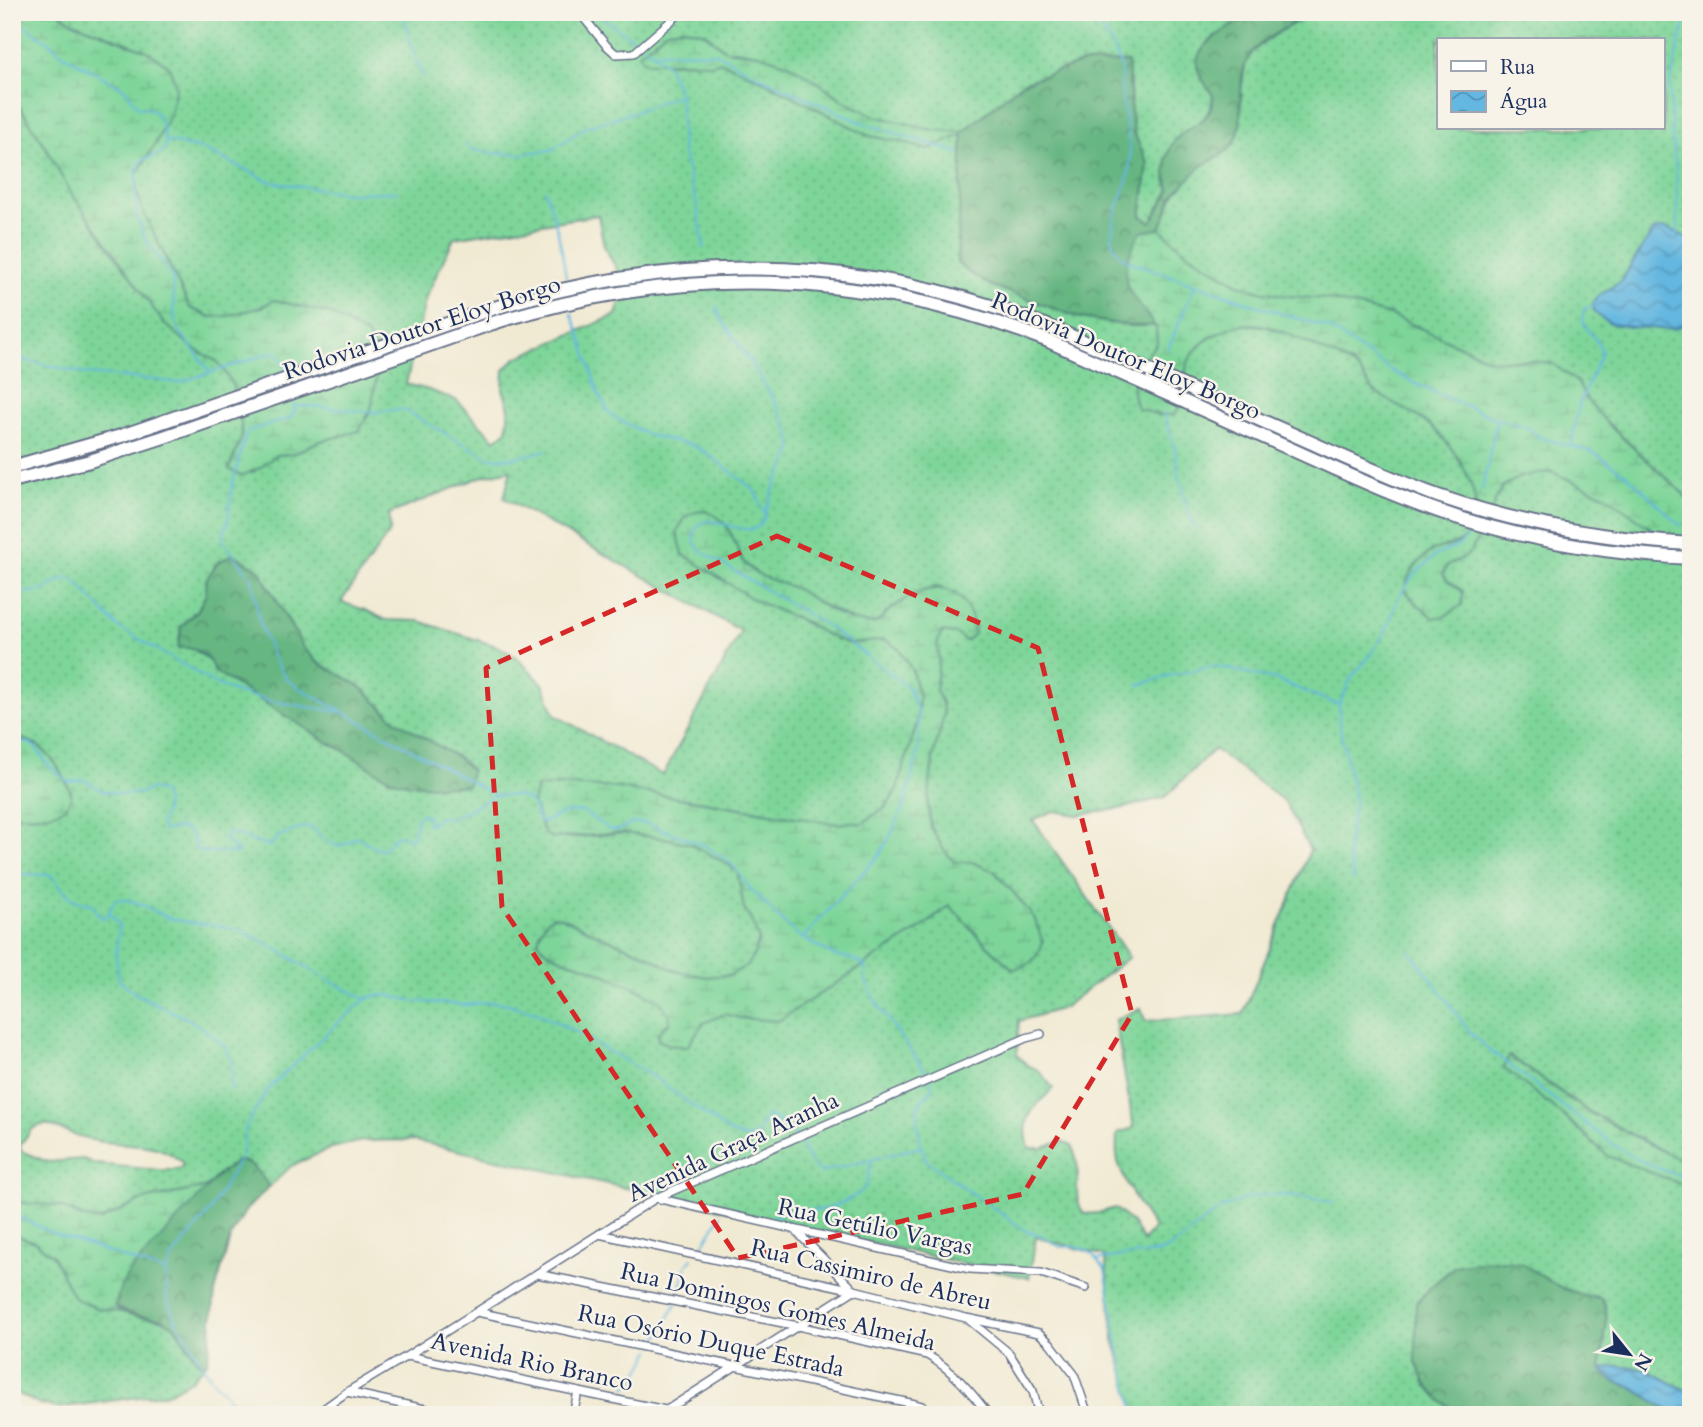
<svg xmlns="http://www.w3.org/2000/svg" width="1703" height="1427" viewBox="0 0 1703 1427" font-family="Cardo,serif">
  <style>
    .grass { fill: url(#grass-dots); stroke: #4c827c; stroke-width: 2; fill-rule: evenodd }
    .forest { fill: url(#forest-crowns); stroke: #407270; stroke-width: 2 }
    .wetland { fill: url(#wetland-marsh); stroke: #4c827c; stroke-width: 2 }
    .water { fill: url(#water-waves); stroke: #40739f; stroke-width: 2 }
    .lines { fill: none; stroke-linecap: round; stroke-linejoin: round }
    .stream { stroke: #64b7e0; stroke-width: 2 }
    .street-casing { stroke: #667087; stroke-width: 10 }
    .highway-casing { stroke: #667087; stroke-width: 16 }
    .street { stroke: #fff; stroke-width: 7 }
    .highway { stroke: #fff; stroke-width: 12 }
    .marked { fill: none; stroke: #d62828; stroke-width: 5; stroke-dasharray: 14 9; stroke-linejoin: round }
    .labels { text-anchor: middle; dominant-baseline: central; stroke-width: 5; stroke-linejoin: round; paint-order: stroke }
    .street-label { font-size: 24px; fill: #1b2f5e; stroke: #f7f3e8 }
  </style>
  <defs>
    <pattern id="grass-dots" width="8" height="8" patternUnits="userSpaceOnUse" patternTransform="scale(1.75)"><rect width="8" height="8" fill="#7ed59a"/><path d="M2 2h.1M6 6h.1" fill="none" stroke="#6cb787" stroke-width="1.8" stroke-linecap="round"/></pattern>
    <pattern id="forest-crowns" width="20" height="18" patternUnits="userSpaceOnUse" patternTransform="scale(1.75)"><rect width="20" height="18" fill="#66b682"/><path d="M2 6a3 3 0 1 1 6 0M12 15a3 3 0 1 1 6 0" fill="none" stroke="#53946e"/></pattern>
    <pattern id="wetland-marsh" width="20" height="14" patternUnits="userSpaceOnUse" patternTransform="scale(1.75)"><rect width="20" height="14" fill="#7ed59a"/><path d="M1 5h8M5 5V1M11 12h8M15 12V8" fill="none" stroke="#6cb787"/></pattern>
    <pattern id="water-waves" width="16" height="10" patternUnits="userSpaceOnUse" patternTransform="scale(1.75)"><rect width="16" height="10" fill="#64b7e0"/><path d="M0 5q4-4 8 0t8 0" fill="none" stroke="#5295b9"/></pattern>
  </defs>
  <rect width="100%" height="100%" fill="#f7f3e8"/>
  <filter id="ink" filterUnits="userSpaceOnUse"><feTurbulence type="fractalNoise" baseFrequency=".0143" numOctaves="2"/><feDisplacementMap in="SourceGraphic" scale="14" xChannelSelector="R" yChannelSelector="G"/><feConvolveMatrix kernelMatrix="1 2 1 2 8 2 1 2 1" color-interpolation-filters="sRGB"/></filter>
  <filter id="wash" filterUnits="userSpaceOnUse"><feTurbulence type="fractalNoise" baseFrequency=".00686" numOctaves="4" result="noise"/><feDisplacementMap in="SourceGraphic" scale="28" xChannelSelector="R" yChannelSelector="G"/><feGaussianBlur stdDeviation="1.57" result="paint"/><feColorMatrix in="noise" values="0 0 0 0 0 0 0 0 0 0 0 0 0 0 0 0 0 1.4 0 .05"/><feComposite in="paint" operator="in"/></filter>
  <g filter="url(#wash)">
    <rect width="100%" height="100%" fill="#f1ead3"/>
    <path class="grass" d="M58,12H1257L1213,38L1197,66L1200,75L1214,96C1209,115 1203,123 1185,131L1166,179L1170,190L1151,222L1141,216L1148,164L1134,133L1131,112L1130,80L1022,83L963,132L932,130L874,116L844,101L819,83L788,64L759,54L735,50H725L705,33L684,28L667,30L639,54L669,63L699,62L712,64L720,61L758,78L869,136L907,143L927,150L963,134L957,263L990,285L1080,318L1131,326H1156L1157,344L1150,352L1184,380C1185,371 1187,362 1192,355C1204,336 1231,322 1253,325C1277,327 1300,339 1320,349C1331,355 1345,359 1354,367C1363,373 1367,384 1375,392C1392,403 1411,411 1427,423C1452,441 1483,489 1474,521C1469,540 1456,546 1438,548L1445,616L1452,611L1463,591L1447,580L1443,574L1447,566L1465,557L1471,551L1491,514L1495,501L1502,487L1520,477L1533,474L1552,472L1605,495L1671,543L1690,565L1691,1163L1668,1154L1588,1111L1510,1056L1505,1067L1565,1117L1608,1156L1691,1188V1393L1647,1370L1618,1366L1601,1369C1601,1355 1612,1305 1601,1298C1597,1296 1589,1296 1584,1295C1571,1291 1559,1288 1548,1281L1455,1266L1432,1286L1416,1303V1363L1427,1386L1441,1401L1464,1415H1136L1114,1339L1105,1256L1036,1237L1029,1278L411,1140L362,1141L331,1148L291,1166L269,1187C259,1173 255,1162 237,1161L218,1175L208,1187L143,1200L101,1220L84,1218L69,1210L12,1202V812L15,815L71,792L61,772L29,741L12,738V95L47,149L69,190L106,241L193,348L218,362L232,383L240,411L242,436L229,469L252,473L276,455L293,454L317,442L359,431L274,300L262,307L227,316L210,317L190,308L143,211L137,192L136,175L152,150L170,115L147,51L73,22ZM598,215L604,246L616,268L623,291L616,315L516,358L504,370L503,389L509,408L507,430L495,440L456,400L429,390L406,384L426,297L454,238ZM511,470L504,498L741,631L663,775L555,715L543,684L517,658L499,647L419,621L386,620L365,610L341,602L390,531L389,514L483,476ZM729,530L744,563L762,577L796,589L817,602L854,621L871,624L883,619L885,614L893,607L922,591L937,587L948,590L956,634L941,632L937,645L939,656L936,691L942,703L941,727L933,756L928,805L931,827L943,849L954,862H972L1043,942L1034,960L1013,969L987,945L950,905L927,924L778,1021L740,1018L725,1013L703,1023L687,1047L670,1045L658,1039V1033L670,1022L669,1014L659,1001L640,990L588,967L565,960L561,917L603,937L645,954L675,971L707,977L730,975L748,965L755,952L759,939L752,922L744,909L738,873L728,864L691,844L669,839L624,833L569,838L539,820L533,803L537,787L564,785L618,788L837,824L852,822L861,824L886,807L897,789L917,723L919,698L912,670L899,649L885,640H871L827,635L712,572L683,554ZM234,554L259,570L303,647L317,662L360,686L395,720L460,759L468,784C449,787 409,786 391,779C369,770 351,752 329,743L190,647L179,648L189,618L198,610L207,594L206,580L217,563ZM1214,749L1285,802L1310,850L1243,1014L1145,1021L1141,1008L1115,1020L1134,1128L1117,1133C1117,1140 1116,1148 1117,1155C1119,1176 1142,1210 1154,1228L1143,1241L1132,1223L1115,1208L1098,1213L1084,1214C1072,1199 1080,1180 1077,1163C1076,1157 1074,1151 1072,1146L1062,1141L1043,1148H1029C1020,1115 1033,1110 1053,1088L1038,1070L1027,1065L1017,1055L1019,1021L1063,1008L1129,957L1033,820L1053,811L1079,815L1123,808L1165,797ZM45,1124C63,1129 78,1138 97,1141C129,1146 156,1140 182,1162V1168L174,1170H158L95,1164L83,1159L48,1162L21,1151L20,1145L33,1128Z
      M1310,12H1691V241L1684,236L1653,231L1621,281L1614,287L1594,311L1613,324L1666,329L1691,318V501L1600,416L1589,403L1577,382L1534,361L1491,360L1391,315L1264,292L1238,284L1187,253L1160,229L1175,192L1181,188L1189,176L1205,164L1240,116V97L1245,64L1253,51L1278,32L1297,22ZM1439,40H1663V128H1439Z
      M12,1234L35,1242L53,1256L97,1308L122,1312L135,1316L162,1319L175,1327L187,1342L193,1354L203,1365L208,1361L191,1380L168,1393L57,1408L37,1403L12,1391Z"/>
    <path class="forest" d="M1257,12H1310C1292,26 1266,36 1252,53C1231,78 1250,124 1232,146C1225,154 1214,159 1205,164C1195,171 1189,178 1182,187C1178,190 1177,190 1174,194C1168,204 1165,218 1160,229L1141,232L1147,316L1156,326H1131L1080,318L990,285L969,273L957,263L963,132L1022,83L1081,63L1128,62L1131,112L1134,133L1148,164L1141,216L1151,222L1170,190C1162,168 1165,143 1187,130C1195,125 1204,121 1209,112C1212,108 1212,101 1213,96C1208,87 1198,76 1197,66C1194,42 1240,22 1257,12Z
      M233,554L259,570L303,647L317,662L360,686L395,720L460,759L471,770L468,785C449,787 408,786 391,779C369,770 351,752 329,743L214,671C209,655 195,646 178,648L181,627L198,610L206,594V580L217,563Z
      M237,1161C255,1162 259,1173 269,1187L246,1210L231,1235L215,1292L208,1361L203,1365L198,1362L175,1327L162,1319L135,1316L115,1307L120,1288L129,1272L218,1175Z
      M1492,1260L1521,1263L1559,1287L1587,1296L1601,1298C1614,1313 1600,1349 1601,1369L1612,1380L1631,1387L1676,1415H1464L1441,1401L1427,1386L1416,1362V1303L1432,1286L1455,1266Z"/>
    <path class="wetland" d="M12,12H58L73,22L147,51L169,66L176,87L170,115L152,150L136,175L137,192L143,211L190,308L210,317L227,316L262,307L274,300L331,314L368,336L380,357L371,410L359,431L317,442L293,454L276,455L260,468L241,476L229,469L242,436L240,411L232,383L218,362L193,348L163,322L69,190L47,149L12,95Z
      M684,28L705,33L725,50L759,54L788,64L819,83L844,101L874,116L932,130L963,132V134L927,150L907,143L869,136L758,78L720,61L712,64L699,62H647L642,60L639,54L667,30Z
      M1160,229L1187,253L1238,284L1264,292L1288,296L1326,299L1391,315L1491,360L1534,361L1553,364L1577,382L1589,403L1615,431L1691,501V569L1690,565L1671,543L1605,495L1552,472L1533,474L1520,477L1502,487L1495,501L1491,514L1471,551L1465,557L1447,566L1443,574L1447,580L1463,592L1462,605L1445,616L1434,618L1414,601L1405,590C1406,574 1421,556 1436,549C1446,545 1457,547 1465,538C1496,507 1454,442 1426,422C1410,411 1392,403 1375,392C1367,385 1363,373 1355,367C1347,360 1331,355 1322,350C1301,340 1276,326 1252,324C1241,324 1230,327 1221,332C1209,337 1199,344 1192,355C1182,369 1186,385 1182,401C1181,406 1177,410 1174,415H1160L1138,409C1131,398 1132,379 1138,368C1142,359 1151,351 1157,344L1156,327C1148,317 1131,296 1127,285C1122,268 1132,245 1141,232Z
      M705,511C727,519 729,530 738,550C740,555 742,561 745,564C759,579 780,581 798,590C815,600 840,619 859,622C865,623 869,625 875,623C883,620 884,614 891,609C911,594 941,577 962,600C971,611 974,621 974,634L966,641L956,634L941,632L937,645L939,656L936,691L942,703L944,715L933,756L928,805L931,827L943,849L954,862H972L994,871L1014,893L1035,919L1043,943C1037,958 1030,967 1013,969L987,945L949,905L927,924L778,1021L740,1018L725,1014L703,1023L687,1047L670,1045L658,1040V1033L670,1022L669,1014L659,1001L640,990L588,967L565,960L548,952L538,942C540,930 543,923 553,916L561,917L603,937L645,954L675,971L707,977L730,975L748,965L755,952L759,940L752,922L744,909L738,873L728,864L691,844L669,839L624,833L552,838L544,833L533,803L537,787L564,785L618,788L837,824L852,822L861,824L886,807L897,789L917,723L919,698L912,670L899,649L885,640L849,644L827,635L807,623L754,600L683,554L677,532C685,516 687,512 705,511Z
      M12,738C19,740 27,740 33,743C45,749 57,764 62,775C65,781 71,789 71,795C69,818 31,816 15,815L12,812Z
      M1509,1056L1588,1112L1668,1154L1691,1163V1188L1608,1156L1565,1117L1504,1068Z
      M208,1187L129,1272L120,1288L115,1307L122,1312L97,1308L74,1298L53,1256L35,1242L12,1234V1202L59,1206L84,1218L101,1220L143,1200Z"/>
    <path class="water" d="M1663,228C1674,230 1682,234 1691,241V318C1687,322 1683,326 1677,328C1668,331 1659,328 1650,328C1630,327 1600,328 1592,305L1597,297L1621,281L1653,231Z
      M1618,1366L1647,1370L1691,1393V1415H1676L1631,1387L1612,1380L1601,1369Z"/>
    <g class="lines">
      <path class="stream" d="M404,12L409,39L423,78
        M596,12L601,17L641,44
        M12,20L23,25L47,41L65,56L125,89L138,107C142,108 146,108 150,109C161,112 166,138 165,148L161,153L143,160L139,164L136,172V213L144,237L171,275L173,282L174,316L178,329L210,372
        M1097,21C1105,34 1115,49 1120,64C1122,72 1121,82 1122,91C1124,117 1133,146 1129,172C1125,194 1112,213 1112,235C1112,248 1118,254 1128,261L1261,307L1329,328L1392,371L1420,386L1497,419L1525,426L1541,438L1593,452L1627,475L1681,526
        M646,47L668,66L680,95L682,151L697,205L704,248
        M653,52L717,53L756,75L860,122L960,153
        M166,141L202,149L271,182L348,193L397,192
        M466,145L474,150L489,153L520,154L551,150L586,127L634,112L678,95
        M545,191C556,219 562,247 566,277
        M1678,233L1676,172L1672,135L1670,85L1681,36L1690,12
        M717,307L721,319C737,342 796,424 792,449C790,462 779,475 774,488C771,494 770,501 767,508C764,516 763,527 753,529C737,534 697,504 694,537C694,543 697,547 701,551L827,626L909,688L918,713L919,747L906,801L892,832L880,854L803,938
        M571,313L582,340L598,392L605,406L610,414L619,420L648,435L692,445L707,453L754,490L765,514
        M1168,349L1195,285
        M12,357L86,374L157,380L178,383L274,352L281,357L286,374
        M293,400L295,410L291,418L248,431L242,447L232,486L228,520L223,534V540L252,579L260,624L273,657L286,679L299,688L495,795C509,797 525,792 533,806C535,811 537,817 540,822H545L562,813L582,811L610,830H618L633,823H645L704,845L730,862L749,887L786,925L802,938L835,956L849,958L863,964L866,971L865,979L875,1001L929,1076
        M295,406C321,405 345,410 370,412C381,413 392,409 404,410L487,457C508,461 527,455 547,450
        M1164,413L1175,449L1179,476L1185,501L1195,529
        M1571,445L1579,405L1602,352C1599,336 1577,329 1584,309L1594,306
        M1482,490L1497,420
        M12,591C22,593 32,593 42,590C54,586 60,575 74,580L118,627L216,684L235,692L270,701L341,712
        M1139,685L1167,676L1215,666L1274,679L1339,705
        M12,759L16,756L15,745C34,735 39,755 50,767C55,772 62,776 68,782L84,780L103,791L120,794L141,793L151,789L161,791C169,801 166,812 160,823L163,831C168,831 174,828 180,828C192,829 193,842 197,850L203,852L238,853V851L225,840L228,833C243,834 255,844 270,846L279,836L304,827L312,828L323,838L336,846L343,845L358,837L377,849H384L394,837L402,835L410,840L413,835L417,817L422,814L427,815L428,824H431C438,819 442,814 451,819L494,796
        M12,874L51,875C65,890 68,903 92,904L99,916L104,918L108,914L115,900C132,896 153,912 170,918C192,926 216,922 238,930C267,941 292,959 318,974C333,983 350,991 365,999
        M1354,880L1348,855L1349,834L1355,800L1339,723V705L1351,678L1370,656L1387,629L1398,598L1413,576L1436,555L1460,545L1468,535
        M109,914L118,923L119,927L116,954L119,980L136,994L192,1021L212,1035L224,1045L232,1061L231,1090
        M1408,950L1428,974L1469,1031L1487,1048L1615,1146L1647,1164L1691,1180
        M931,1081L932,1090C927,1095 919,1100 918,1107C915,1117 921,1154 928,1162L1026,1231L1042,1236L1060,1247L1075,1246L1086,1250L1092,1254L1105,1270L1121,1361L1133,1406L1137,1415
        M799,1141C805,1151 810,1169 822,1172L920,1147
        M12,1214L52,1233L165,1272
        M767,1220L787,1210H819L833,1207L855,1196L862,1191L867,1184L871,1160
        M699,1252L721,1215
        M1098,1260C1107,1258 1116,1257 1125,1256C1137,1254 1151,1255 1163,1251C1180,1244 1192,1229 1206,1219C1249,1187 1287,1192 1335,1203
        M678,1299L687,1264L692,1258
        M654,1345L676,1304
        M624,1388L633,1383L651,1350
        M242,1413L210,1377L174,1317L167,1298L166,1272L172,1257L210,1211L242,1155L246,1126L268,1089L341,1020L366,999L374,996L386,995L413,1001L465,1005L490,1002L503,1003L536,1012L576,1032L655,1078L729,1132L744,1138L753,1137L757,1135L767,1115L784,1124L796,1136"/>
    </g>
  </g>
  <g filter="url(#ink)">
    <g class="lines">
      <defs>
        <path id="street" d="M579,12L606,45L616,54L634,53L680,13L686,12
          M1073,12C1090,18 1107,20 1124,12
          M656,1198L970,1269L1041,1273L1086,1288
          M599,1234L854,1290L966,1318L1039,1333L1050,1343L1074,1374L1088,1415
          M537,1274L798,1326L927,1355C953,1370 971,1392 989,1415
          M477,1312L915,1404L922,1406L934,1415
          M969,1320L1009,1353L1033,1391L1039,1415
          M408,1356L689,1415
          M347,1392L452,1415
          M667,1410L854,1290L795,1230
          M315,1415L347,1392L407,1356L656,1198L1026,1038L1041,1034
          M573,1415L578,1392
          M913,1415L915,1404"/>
        <path id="highway" d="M12,467L121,436L488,310C656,257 829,253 997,308C1041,322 1083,341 1125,360C1187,387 1248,415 1310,442C1352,461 1394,480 1438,496C1519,524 1605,539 1691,544
          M12,481L90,461L161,438L493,323C681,264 861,269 1046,340C1125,375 1204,410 1284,446C1340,471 1397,498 1456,517C1532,541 1611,554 1691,558"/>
      </defs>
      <use href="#street" class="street-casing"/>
      <use href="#highway" class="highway-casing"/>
      <use href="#street" class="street"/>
      <use href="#highway" class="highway"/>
    </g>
  </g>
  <path class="marked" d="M777,536L1038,648L1132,1014L1023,1194L738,1258L502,907L486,668Z"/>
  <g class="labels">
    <g class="street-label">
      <text transform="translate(422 328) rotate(-18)">Rodovia Doutor Eloy Borgo</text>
      <text transform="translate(1126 356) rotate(23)">Rodovia Doutor Eloy Borgo</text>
      <text transform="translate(733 1147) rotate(-25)">Avenida Graça Aranha</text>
      <text transform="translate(875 1227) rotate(12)">Rua Getúlio Vargas</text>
      <text transform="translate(871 1275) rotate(13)">Rua Cassimiro de Abreu</text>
      <text transform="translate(778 1307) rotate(13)">Rua Domingos Gomes Almeida</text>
      <text transform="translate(711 1341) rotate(12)">Rua Osório Duque Estrada</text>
      <text transform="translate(532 1362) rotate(12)">Avenida Rio Branco</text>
    </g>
  </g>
  <rect width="1703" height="1427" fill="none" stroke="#f7f3e8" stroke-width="42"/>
  <rect x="1437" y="38" width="228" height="91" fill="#f7f3e8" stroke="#9fa5b1" stroke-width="2"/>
  <rect x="1451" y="61" width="35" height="10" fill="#ffffff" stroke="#9fa5b1" stroke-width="2"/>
  <text x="1500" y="74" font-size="21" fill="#1b2f5e">Rua</text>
  <rect x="1451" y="91" width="35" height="21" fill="url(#water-waves)" stroke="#9fa5b1" stroke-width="2"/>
  <text x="1500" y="108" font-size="21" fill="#1b2f5e">Água</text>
  <g transform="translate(1629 1354) rotate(120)" stroke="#f7f3e8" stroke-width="5" paint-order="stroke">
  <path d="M0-5L12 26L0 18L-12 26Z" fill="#1b2f5e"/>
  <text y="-10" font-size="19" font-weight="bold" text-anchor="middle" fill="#1b2f5e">N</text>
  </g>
</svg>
